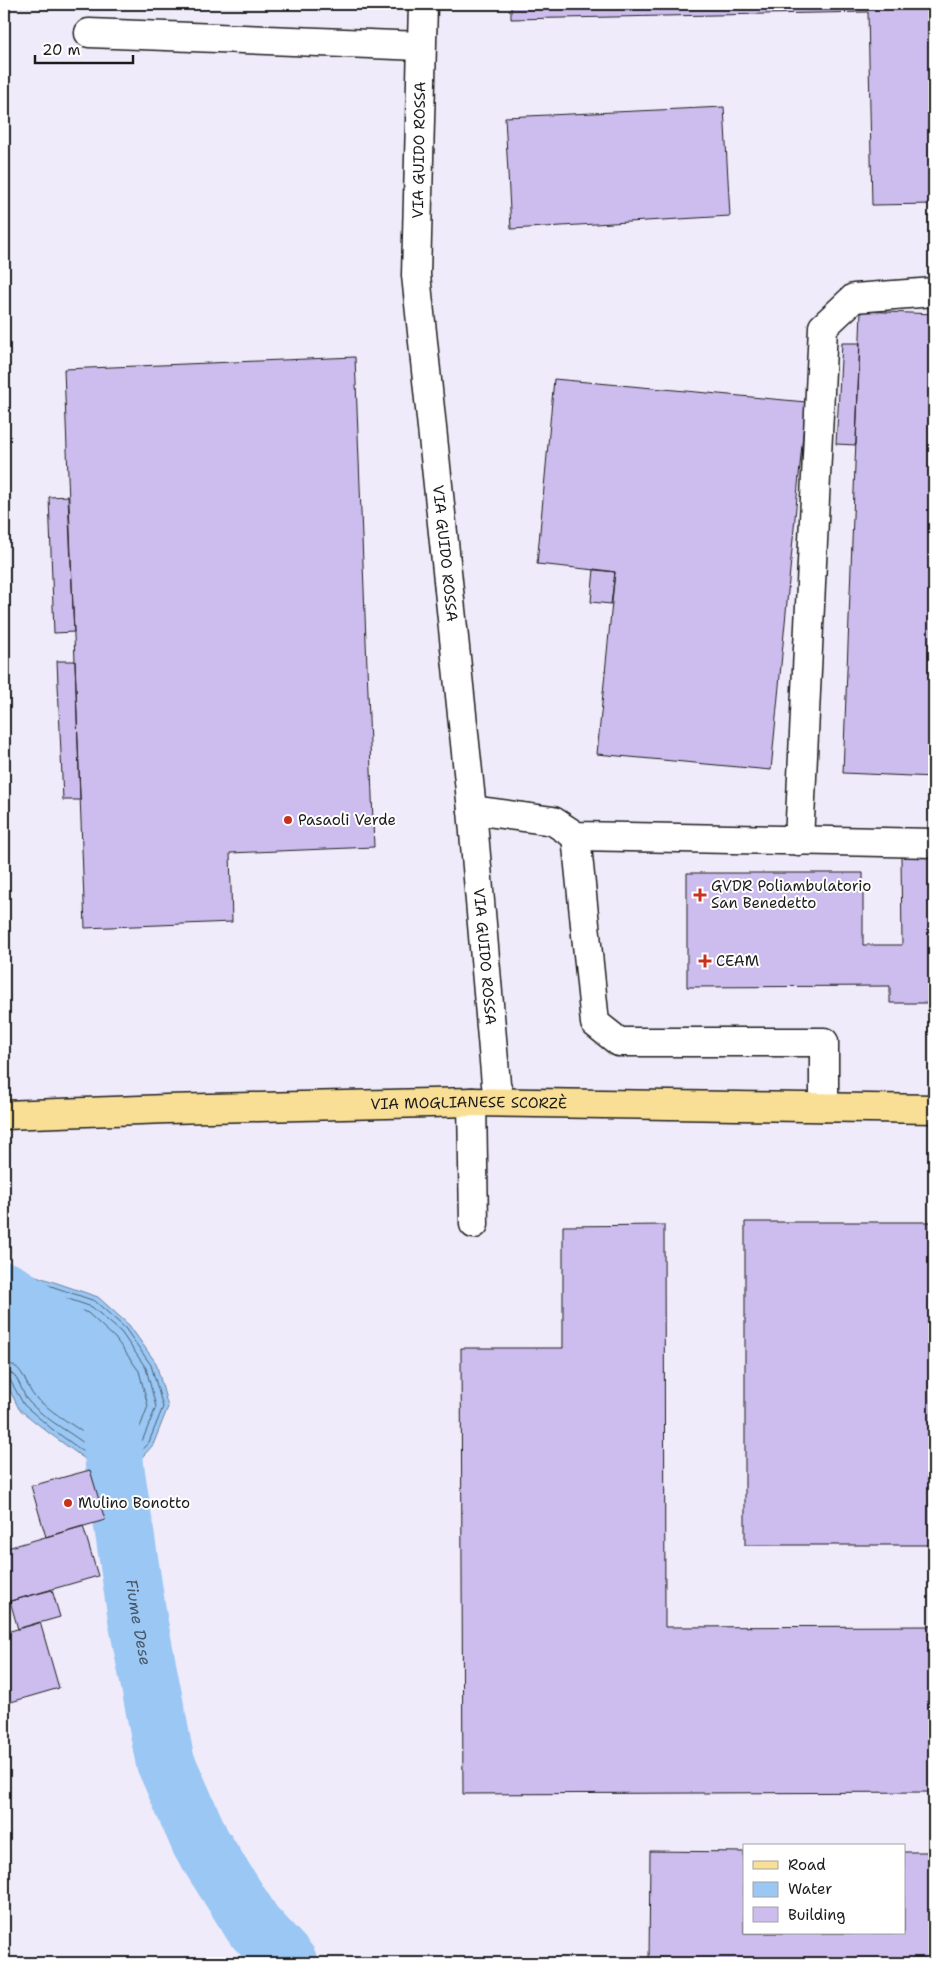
<svg xmlns="http://www.w3.org/2000/svg" width="938" height="1967" viewBox="0 0 938 1967" font-family="'Shantell Sans',sans-serif">
  <style>
    .water { fill: #9ac7f4; stroke: #68839e }
    .lines { fill: none; stroke-linecap: round; stroke-linejoin: round }
    .shore { stroke: #4e6072; stroke-width: 1 }
    .river { stroke: #9ac7f4; stroke-width: 59 }
    .building { fill: #ccbdee; stroke: #1c1c1c }
    .minor-casing { stroke: #1c1c1c; stroke-width: 31 }
    .major-casing { stroke: #1c1c1c; stroke-width: 31 }
    .minor { stroke: #fff; stroke-width: 28 }
    .major { stroke: #f9df96; stroke-width: 28 }
    .poi-dot { fill: #c8321e; stroke: #fff; stroke-width: 2 }
    .labels { text-anchor: middle; dominant-baseline: central; stroke-width: 4; stroke-linejoin: round; paint-order: stroke }
    .street-label { font-size: 15px; fill: #1c1c1c; stroke: #fff }
    .poi-label { font-size: 15px; fill: #1c1c1c; stroke: #fff; text-anchor: start }
    .water-label { font-size: 16px; font-style: italic; fill: #485868; stroke: #fff }
  </style>
  <rect width="100%" height="100%" fill="#f0ebfa"/>
  <filter id="ink" filterUnits="userSpaceOnUse"><feTurbulence type="fractalNoise" baseFrequency=".02" numOctaves="2"/><feDisplacementMap in="SourceGraphic" scale="10" xChannelSelector="R" yChannelSelector="G"/><feConvolveMatrix kernelMatrix="1 2 1 2 8 2 1 2 1" color-interpolation-filters="sRGB"/></filter>
  <g filter="url(#ink)">
    <path class="water" d="M4,1265L98,1297L129,1325L156,1363L168,1407L153,1445L134,1466L93,1476L85,1459L49,1433L19,1409L4,1378Z"/>
    <g class="lines">
      <path class="shore" d="M4,1270L95,1301L125,1328L151,1365L163,1407L149,1442L131,1461L98,1469L88,1455L52,1429L24,1405L10,1380L4,1377
        M4,1277L92,1307L121,1332L146,1368L156,1407L143,1439L128,1456L101,1461C98,1458 96,1453 92,1449C72,1433 47,1421 29,1402C20,1392 20,1372 4,1371
        M4,1285L35,1294L88,1313L115,1338L139,1371L148,1406L137,1435L124,1449L104,1452C91,1434 63,1421 46,1406C42,1403 37,1400 34,1396C24,1383 24,1364 4,1363"/>
      <path class="river" id="s1" d="M4,1291L15,1297L55,1326L90,1359L107,1388L115,1470L138,1621L165,1761L201,1843L253,1925L288,1963"/>
    </g>
    <path class="building" d="M511,4H934V204L872,205L868,12L511,19Z
      M724,107L730,216L511,229L505,117Z
      M861,311L934,314V777L843,773Z
      M842,343H860L856,445L836,444Z
      M355,357L374,847L230,853L232,922L85,928L64,369Z
      M554,379L806,402L771,770L597,754L615,572L537,564Z
      M68,496L74,632L54,633L49,497Z
      M594,569L615,572L611,604L591,602Z
      M57,661H75L80,800H63Z
      M901,856H934V1003H890V986L687,987V873H863V945H902Z
      M745,1222H934V1545H745Z
      M664,1225L665,1627L934,1626V1792L463,1794L461,1348H563V1226Z
      M90,1470L105,1520L46,1537L31,1486Z
      M83,1526L98,1576L4,1603V1549Z
      M52,1590L60,1617L18,1629L10,1601Z
      M40,1622L59,1688L4,1704V1633Z
      M650,1851L744,1852V1933H904V1852H934V1963H649Z"/>
    <g class="lines">
      <defs>
        <g id="minor">
          <path id="s2" d="M423,4L416,275L472,810L496,1084L501,1102"/>
          <path d="M89,33L421,46"/>
          <path d="M472,810L553,821L576,836L934,843"/>
          <path d="M576,836L595,1023L619,1042H824V1107"/>
          <path d="M799,841L823,327L854,298L934,292"/>
          <path d="M472,1102L474,1224"/>
        </g>
        <g id="major">
          <path id="s3" d="M4,1115L167,1109L472,1102L934,1109"/>
        </g>
      </defs>
      <use href="#minor" class="minor-casing"/>
      <use href="#major" class="major-casing"/>
      <use href="#minor" class="minor"/>
      <use href="#major" class="major"/>
    </g>
  </g>
  <g class="poi-dot">
    <circle cx="288" cy="820" r="5"/>
    <path d="M697.5 887.5h5v5h5v5h-5v5h-5v-5h-5v-5h5z"/>
    <path d="M702.5 953.5h5v5h5v5h-5v5h-5v-5h-5v-5h5z"/>
    <circle cx="68" cy="1503" r="5"/>
  </g>
  <g class="labels">
    <g class="street-label">
      <text transform="translate(419 150) rotate(-89)">VIA GUIDO ROSSA</text>
      <text stroke="none"><textPath href="#s2" startOffset="551">VIA GUIDO ROSSA</textPath></text>
      <text stroke="none"><textPath href="#s2" startOffset="956">VIA GUIDO ROSSA</textPath></text>
      <text stroke="none"><textPath href="#s3" startOffset="465">VIA MOGLIANESE SCORZÈ</textPath></text>
    </g>
    <g class="poi-label">
      <text x="298" y="820">Pasaoli Verde</text>
      <text x="711" y="886">GVDR Poliambulatorio<tspan x="711" dy="17">San Benedetto</tspan></text>
      <text x="716" y="961">CEAM</text>
      <text x="78" y="1503">Mulino Bonotto</text>
    </g>
    <g class="water-label">
      <text stroke="none"><textPath href="#s1" startOffset="380">Fiume Dese</textPath></text>
    </g>
  </g>
  <rect width="938" height="1967" fill="none" stroke="#fff" stroke-width="20"/>
  <rect x="10" y="10" width="918" height="1947" fill="none" stroke="#1c1c1c" stroke-width="2" filter="url(#ink)"/>
  <rect x="743" y="1844" width="162" height="90" fill="#ffffff" stroke="#a4a4a4"/>
  <rect x="753" y="1861" width="25" height="8" fill="#f9df96" stroke="#a4a4a4"/>
  <text x="788" y="1870" font-size="15" fill="#1c1c1c">Road</text>
  <rect x="753" y="1882" width="25" height="15" fill="#9ac7f4" stroke="#a4a4a4"/>
  <text x="788" y="1894" font-size="15" fill="#1c1c1c">Water</text>
  <rect x="753" y="1907" width="25" height="15" fill="#ccbdee" stroke="#a4a4a4"/>
  <text x="788" y="1920" font-size="15" fill="#1c1c1c">Building</text>
  <path d="M35 55v8h98v-8" fill="none" stroke="#1c1c1c" stroke-width="2.5"/>
  <text x="42" y="55" font-size="15" fill="#1c1c1c" stroke="#ffffff" stroke-width="4" paint-order="stroke">20 m</text>
</svg>
